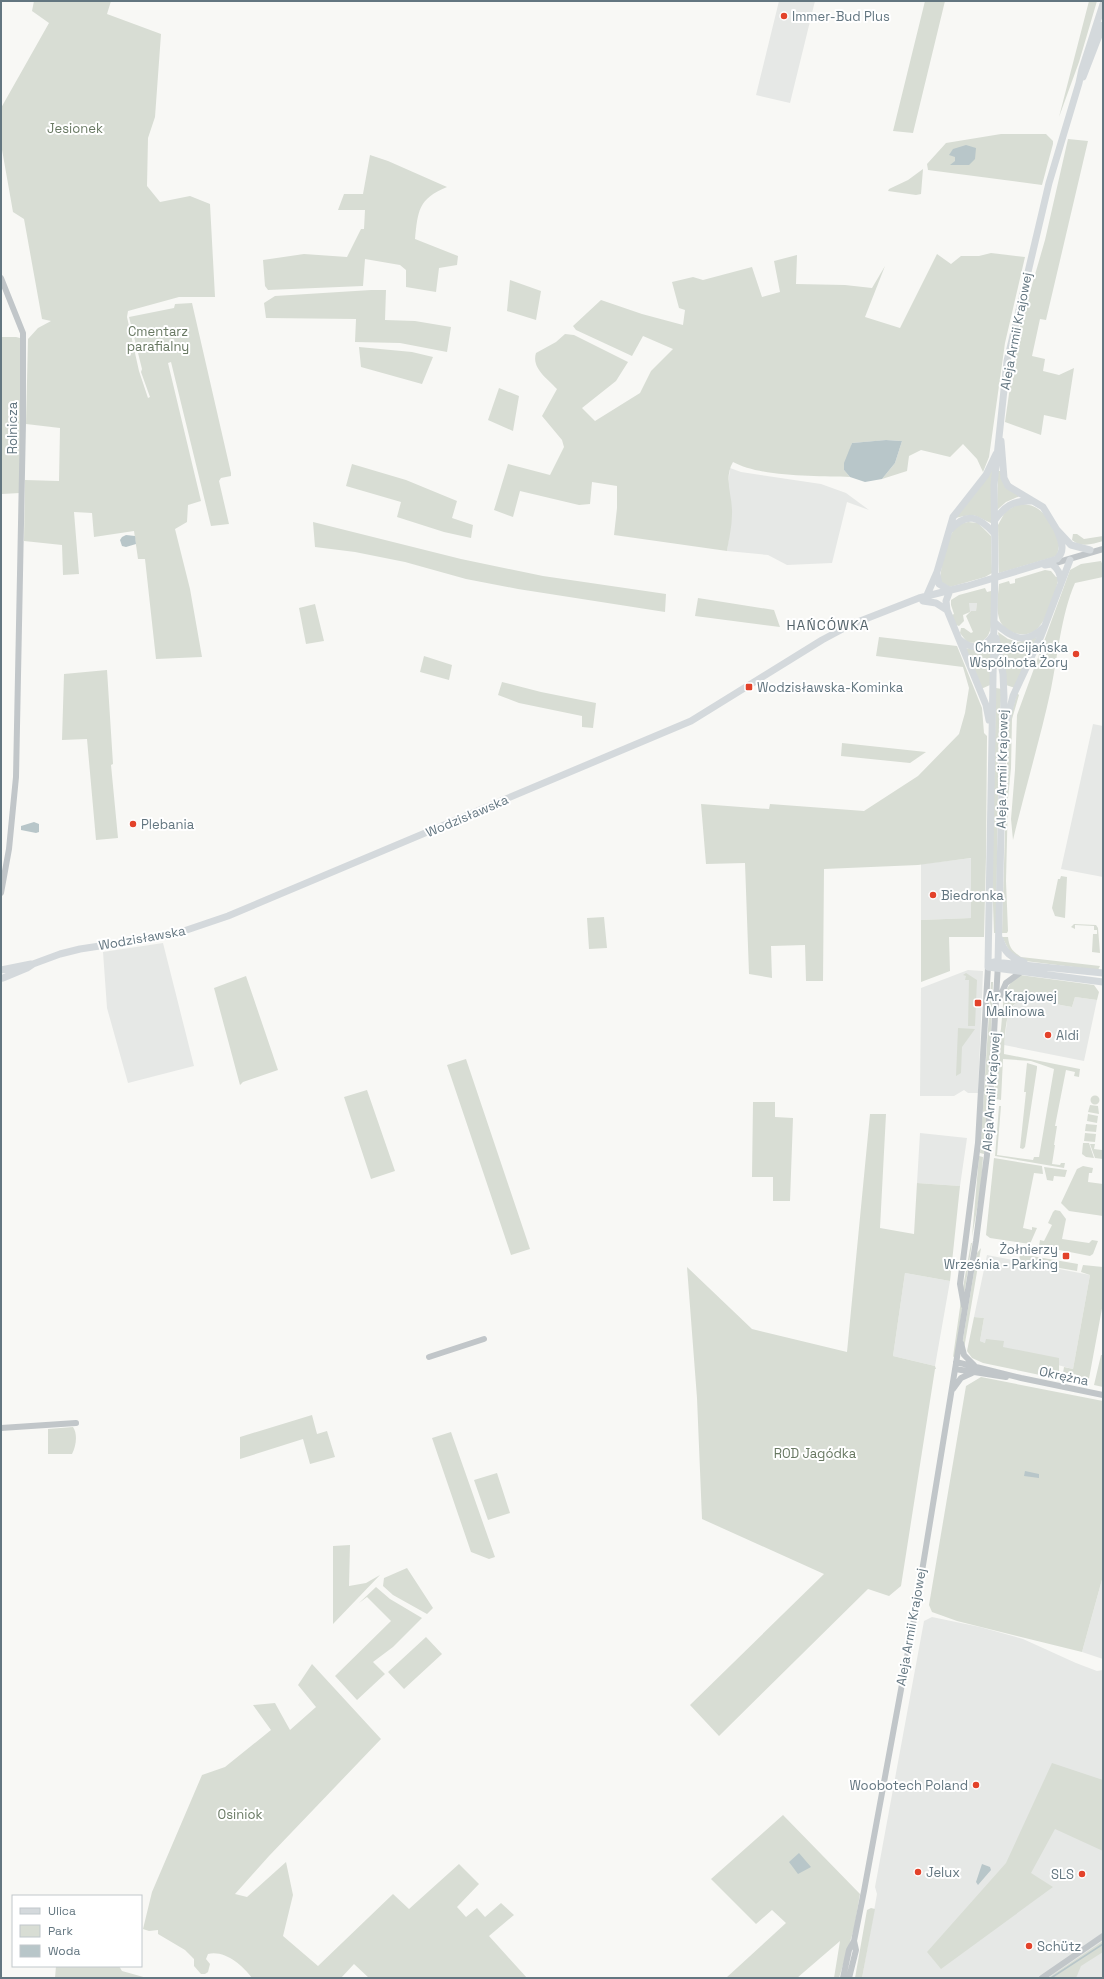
<svg xmlns="http://www.w3.org/2000/svg" width="1104" height="1979" viewBox="0 0 1104 1979" font-family="'Space Grotesk',sans-serif">
  <style>
    .built { fill: #e6e8e6 }
    .green { fill: #d8ddd4 }
    .water { fill: #b8c6c9 }
    .lines { fill: none; stroke-linecap: round; stroke-linejoin: round }
    .stream { stroke: #b8c6c9; stroke-width: 1.5 }
    .tertiary { stroke: #c1c6c9; stroke-width: 6 }
    .secondary { stroke: #d4d9dc; stroke-width: 7 }
    .poi-dot { fill: #e3422a; stroke: #fff; stroke-width: 1.5 }
    .labels { text-anchor: middle; dominant-baseline: central; stroke-width: 4; stroke-linejoin: round; paint-order: stroke }
    .poi-label { font-size: 13px; fill: #637680; stroke: #fff; text-anchor: start }
    .park-label { font-size: 13px; fill: #687862; stroke: #fff }
    .street-label { font-size: 13px; fill: #637680; stroke: #fff }
    .neighbourhood-label { font-size: 14px; letter-spacing: 1px; fill: #55646b; stroke: #fff }
  </style>
  <rect width="100%" height="100%" fill="#f8f8f5"/>
  <path class="built" d="M779,1H815L790,103L756,95Z
    M730,468L741,472L821,484L846,493L869,510L847,502L832,563L787,565L768,555L727,551L732,514L728,486Z
    M968,602L977,603L976,612L967,611Z
    M1093,724L1103,726V877L1061,869Z
    M972,858L971,918L921,920V864Z
    M163,943L194,1066L128,1083L107,1008L103,952Z
    M968,970L983,971L978,1093H968L964,1090L954,1096H920L921,988Z
    M1075,997L1097,1000L1084,1061L1004,1045L1008,1013L1017,1001L1027,999L1072,1007Z
    M920,1133L967,1138L960,1186L917,1183Z
    M987,1255L1090,1275L1073,1369L1005,1351L980,1341L984,1318L974,1317Z
    M905,1273L950,1281L935,1366L893,1356Z
    M1103,1576V1659L1082,1652Z
    M932,1617L980,1627L1023,1639L1076,1663L1097,1671L1103,1670V1978H862L877,1894L875,1887L924,1621Z"/>
  <path class="green" d="M34,1H111L107,14L161,34L155,117L148,138L147,186L160,202L190,196L210,204L215,297H179L128,311L127,317L139,371L148,398L150,397L141,372L142,369L129,317L174,308L175,304L192,303L231,473V476L221,478L219,481L229,524L211,526L171,362L168,363L201,501L188,505L187,522L175,529L190,589L202,657L156,659L145,559H138L134,531L94,537L92,513L74,512L79,574L63,575L62,545L24,541L25,480L59,481L60,428L26,424L28,339L38,328L51,321L42,319L24,219L13,212L1,144V108L49,23L32,11Z
    M925,1H945L913,133L893,131Z
    M1089,1H1097L1079,62L1059,117Z
    M1001,134H1046L1053,141V144L1042,185L928,170L927,164L946,143Z
    M1068,139L1088,141L1046,320L1040,319L1032,356L1045,359L1043,371L1059,375L1074,368L1066,420L1044,415L1041,435L1005,422L1017,337L1045,240Z
    M370,155L388,161L447,187C418,199 418,211 415,239L458,256L457,265L439,268L436,292L406,287V270L400,265L365,259L363,286L268,290L265,286L263,260L304,254L347,257L361,229H364L365,210H338L344,194H363Z
    M923,169L921,194L916,195L888,191L889,189L908,180Z
    M991,253L1025,257L1005,343L989,457L983,472L977,459L963,444L950,457L921,450L909,456L907,471L882,479L895,463L902,441L887,440L852,443L844,470L850,477C818,476 760,477 733,462C723,479 733,496 732,514C732,526 729,539 727,551L614,535L617,508V486L592,482L590,504L579,505L520,491L513,517L494,510L508,464L550,475L564,447L562,440L542,416L557,389C548,379 531,368 536,353L556,342L565,334L574,335L628,362L616,381L582,408L595,421L640,393L651,371L673,349L643,336L632,356L576,330L573,326L601,300L642,314L683,325L685,310L679,308L672,282L693,277L703,280L752,267L762,297L780,292L774,261L797,255L796,284L845,285L872,288L885,266L865,317L900,328L937,254L951,264L961,256H979Z
    M510,280L541,291L536,320L507,311Z
    M371,290H386L385,320L415,321L451,327L447,352L400,343L355,342L356,319L266,318L264,303L275,296Z
    M1,337H16L20,338V493L2,494L1,488Z
    M359,347L412,352L433,357L422,384L361,367Z
    M499,388L519,396L513,431L488,420Z
    M352,464L406,480L457,501L452,518L473,525L471,538L444,532L397,517L401,502L346,486Z
    M990,470L993,471L991,523C973,515 976,513 956,518Z
    M998,471H1001L1020,496L1006,502L997,510Z
    M1018,504C1045,503 1048,522 1060,541L1057,556L999,573L998,525L1005,512Z
    M313,522L461,559L543,576L666,594L665,612L518,589L466,579L405,562L355,552L315,547Z
    M968,522L978,523L991,536L992,573L985,577L950,587L941,582C939,571 947,538 954,530C958,525 962,523 968,522Z
    M1073,534H1077L1084,539L1103,536V541C1093,544 1081,548 1072,540Z
    M1101,561L1103,566V577L1075,583C1061,615 1058,655 1051,689C1040,740 1025,789 1013,840L1011,819L1015,770L1017,715L1070,570L1081,564Z
    M1045,570L1051,571L1056,577H1059C1055,593 1050,615 1038,628C1027,640 1003,634 999,618C996,608 998,595 999,584L1009,581L1010,584L1015,583V579Z
    M985,588L987,592L991,591C991,611 999,649 967,642L960,633L961,628H964L971,633L973,632L966,616L971,611H976L977,603H969L970,612L963,615L964,621L959,626L956,625L952,615L954,614L951,605V600L959,595Z
    M698,598L774,610L780,627L695,616Z
    M315,604L324,641L306,644L299,608Z
    M998,632L1008,639L1018,642L1037,637L1015,688L1006,685Z
    M879,637L957,646L982,708L984,733L987,736L986,857L984,937H949L950,971L921,982V920L971,918V858L918,865L824,869L823,981H806L805,945L771,946L772,978L749,974L745,863L706,864L701,804L769,809L770,804L864,811L918,776L959,734L965,713L969,688L963,667L876,656Z
    M991,645L990,685L981,689L964,648L977,650Z
    M424,656L452,665L449,680L420,672Z
    M107,670L113,764L111,765L118,838L96,840L87,739L62,740L64,674Z
    M502,682L541,692L596,703L593,728L582,727V716L519,703L498,695Z
    M996,688L1002,689L999,724L996,933H994L992,878Z
    M1017,693L1019,695L1012,719L1011,768L1008,798L1006,881L1008,931L1007,933H1002L1008,727Z
    M842,743L926,752L910,763L841,756Z
    M1061,876L1067,877L1065,918L1055,916L1052,908L1058,879H1060Z
    M604,917L607,948L589,949L587,918Z
    M1074,924L1096,925L1098,928L1100,953L1092,952L1093,934H1097V930H1094V926L1075,925V929L1071,927Z
    M1002,937H1008C1009,947 1012,951 1021,957L1100,966L1098,970L1025,961L1011,954Z
    M966,973L977,980L975,1026H968L969,980H965L966,976L963,975Z
    M1020,975L1094,985L1099,992L1097,1000L1075,997L1072,1007C1015,997 1006,989 1004,1054L1080,1069L1079,1077L1074,1076L1075,1072L1066,1070L1055,1126H1057L1054,1145H1055L1052,1164L1060,1165L1061,1163H1065L1064,1168L995,1156L999,1106H1001L997,1155L1033,1160L1034,1157H1039L1054,1069L1031,1061L1003,1059L1001,1100L996,1099L994,1094L996,1051L1001,1029L1004,993L1012,981Z
    M246,976L278,1070L243,1082L240,1085L214,988Z
    M991,982H993C991,1039 988,1097 984,1154L980,1153Z
    M958,1028L975,1029L962,1047L961,1073L956,1076Z
    M466,1059L530,1249L511,1255L447,1065Z
    M1027,1063L1037,1066V1068L1025,1147L1023,1149L1020,1148L1026,1092H1024Z
    M367,1090L395,1171L371,1179L344,1097Z
    M1090.5 1100a4.5 4.5 0 1 1 9 0a4.5 4.5 0 1 1-9 0Z
    M753,1102H775V1117L793,1118L790,1201H773V1177H752Z
    M1090,1105L1098,1106L1099,1114L1088,1112Z
    M870,1114H886L880,1228L914,1234L917,1183L960,1186L950,1281L905,1273L893,1356L935,1366L936,1369H935L901,1586L889,1596L868,1589L719,1736L690,1705L824,1574L702,1519L697,1398L687,1267L752,1329L847,1352Z
    M1088,1114L1098,1116L1097,1123L1087,1121Z
    M1086,1124L1097,1125L1096,1132L1085,1131Z
    M1085,1133L1096,1134L1095,1142L1084,1141Z
    M1083,1143H1089L1094,1158L1086,1157L1082,1154Z
    M1090,1144H1095L1094,1149L1102,1150L1103,1148V1159L1095,1158Z
    M979,1156L983,1157L981,1187L972,1237Z
    M994,1158L1042,1166L1043,1174L1034,1173L1023,1228L1032,1230V1227L1037,1228L1030,1244L990,1238L986,1235Z
    M1083,1166L1093,1168L1092,1173H1089L1088,1182L1103,1184V1216L1069,1211L1061,1203L1077,1169Z
    M1044,1167L1067,1170L1065,1177L1054,1176L1053,1181L1047,1180Z
    M1055,1210L1060,1211L1066,1219L1062,1239L1089,1243L1092,1240L1098,1241L1093,1254L1090,1256L1039,1246L1040,1240L1044,1241L1052,1225L1048,1223L1053,1212Z
    M971,1243H972L955,1356L953,1357L962,1293Z
    M981,1248L964,1349L963,1339L977,1253Z
    M1020,1254L1078,1264L1077,1271L1019,1261Z
    M1083,1265L1103,1267V1303L1088,1384L1062,1379L1064,1367L1073,1369L1090,1275L1081,1272Z
    M974,1317L984,1318L980,1341L985,1343L986,1339L1004,1341L1003,1347L1059,1358V1379L983,1363L972,1358L967,1351Z
    M1101,1355H1103V1387L1094,1385Z
    M981,1377L1103,1401V1576L1082,1652L957,1621L932,1612L929,1605L966,1386Z
    M312,1415L317,1434L327,1431L335,1457L310,1464L303,1439L240,1459V1437Z
    M73,1427C78,1434 76,1447 72,1454H48V1429Z
    M451,1432L495,1557L489,1559L471,1552L432,1438Z
    M497,1473L510,1513L488,1520L474,1480Z
    M350,1545L349,1586L366,1583L380,1575L333,1624V1546Z
    M407,1568L433,1608L427,1614L393,1595L383,1586L384,1578Z
    M376,1587L390,1599L422,1618L393,1647L373,1662L385,1674L357,1700L335,1676L391,1621L367,1597L359,1603Z
    M426,1637L442,1654L404,1689L388,1672Z
    M312,1664L381,1739L269,1856L235,1894L247,1897L286,1862L293,1895L283,1936L318,1966L393,1894L409,1909L459,1864L479,1884L457,1907L466,1917L477,1908L485,1917L501,1903L514,1915L489,1936L527,1978H369L354,1964L341,1978H252C242,1965 225,1950 208,1954L206,1959L210,1964L208,1972L205,1974H201L194,1966V1959L185,1950L158,1934V1930L149,1931L143,1929L152,1892L202,1775L225,1767L271,1730L253,1705L275,1703L290,1730L316,1707L298,1685Z
    M1052,1763L1103,1780V1851L1055,1829L1031,1873L1053,1887L941,1969L927,1952L1006,1863Z
    M783,1815L860,1894L854,1929L839,1978H834L840,1941L797,1978H726L786,1923L772,1910L756,1924L711,1879Z
    M871,1908L875,1909L862,1978H855L867,1910Z
    M1103,1941V1952L1081,1966L1076,1978H1048Z
    M56,1966H119L122,1971L147,1978H55Z"/>
  <path class="water" d="M966,145L976,148L975,159L969,165H950L955,161V157L949,155L953,149Z
    M886,440L902,441L895,463L882,479L865,482L850,477L844,470V463L852,443Z
    M126,535L135,536L136,544L126,547L122,546L120,540L122,537Z
    M34,822L39,824V832L36,833L21,830V826Z
    M1025,1471L1039,1474V1478L1024,1476Z
    M799,1853L811,1867L798,1874L789,1862Z
    M982,1864L990,1867L991,1870L978,1885L976,1882Z"/>
  <g class="lines">
    <path class="stream" d="M1051,1978L1103,1944"/>
    <path class="tertiary" d="M1,278L23,333V422L16,777L9,849L1,893
      M1052,564L1103,549
      M999,999L1006,983L1021,972
      M964,1306L960,1284L978,1143L988,967
      M961,1343L964,1355L974,1365
      M429,1357L484,1339
      M956,1362L1021,1378L1103,1395
      M955,1369L1006,1377
      M953,1389L961,1378L972,1373
      M1,1428L76,1423
      M843,1978L849,1950L854,1941L864,1891L916,1608L976,1241L987,1155L998,964
      M849,1978L856,1950L854,1941
      M1042,1978L1103,1936"/>
    <path class="secondary" d="M1103,4L1082,69L1079,83L1049,183L1007,361L994,485L995,563L988,967L1103,982
      M1083,77L1103,25
      M1001,441L1004,478L1008,486L1043,507L1057,530L1071,545L1090,550
      M994,521C1004,507 1013,500 1031,501
      M950,530C967,511 979,517 994,533
      M1045,565L1052,564C1058,569 1060,573 1061,581
      M937,574L939,584L949,590
      M964,587L1057,559C1066,550 1061,541 1057,530
      M949,593L946,601L947,610L986,705L989,720
      M927,595L937,572L953,517L986,475L996,454
      M923,601L936,603L947,610
      M994,622C1011,638 1025,646 1044,627
      M996,638L1003,674L1004,697L998,963
      M959,639C971,650 984,650 993,635
      M1005,727L1013,696L1041,636L1070,560
      M1000,939C1004,952 1011,958 1024,962
      M994,962L1103,973
      M1,970L31,964
      M3,978L27,968L33,964L60,954L80,949L172,935L228,916L691,721L822,640L850,625L919,598L967,586"/>
  </g>
  <g class="poi-dot">
    <circle cx="784" cy="16" r="4"/>
    <circle cx="1076" cy="654" r="4"/>
    <rect x="745" y="683" width="8" height="8" rx="2"/>
    <circle cx="133" cy="824" r="4"/>
    <circle cx="933" cy="895" r="4"/>
    <rect x="974" y="999" width="8" height="8" rx="2"/>
    <circle cx="1048" cy="1035" r="4"/>
    <rect x="1062" y="1252" width="8" height="8" rx="2"/>
    <circle cx="976" cy="1785" r="4"/>
    <circle cx="918" cy="1872" r="4"/>
    <circle cx="1082" cy="1874" r="4"/>
    <circle cx="1029" cy="1946" r="4"/>
  </g>
  <g class="labels">
    <g class="poi-label">
      <text x="792" y="16">Immer-Bud Plus</text>
      <text x="1068" y="647" text-anchor="end">Chrześcijańska<tspan x="1068" dy="15">Wspólnota Żory</tspan></text>
      <text x="757" y="687">Wodzisławska-Kominka</text>
      <text x="141" y="824">Plebania</text>
      <text x="941" y="895">Biedronka</text>
      <text x="986" y="996">Ar. Krajowej<tspan x="986" dy="15">Malinowa</tspan></text>
      <text x="1056" y="1035">Aldi</text>
      <text x="1058" y="1249" text-anchor="end">Żołnierzy<tspan x="1058" dy="15">Września - Parking</tspan></text>
      <text x="968" y="1785" text-anchor="end">Woobotech Poland</text>
      <text x="926" y="1872">Jelux</text>
      <text x="1074" y="1874" text-anchor="end">SLS</text>
      <text x="1037" y="1946">Schütz</text>
    </g>
    <g class="park-label">
      <text x="75" y="128">Jesionek</text>
      <text x="158" y="331">Cmentarz<tspan x="158" dy="15">parafialny</tspan></text>
      <text x="815" y="1453">ROD Jagódka</text>
      <text x="240" y="1814">Osiniok</text>
    </g>
    <g class="street-label">
      <text transform="translate(1016 331) rotate(-79)">Aleja Armii Krajowej</text>
      <text transform="translate(12 428) rotate(-90)">Rolnicza</text>
      <text transform="translate(1002 769) rotate(-89)">Aleja Armii Krajowej</text>
      <text transform="translate(467 816) rotate(-23)">Wodzisławska</text>
      <text transform="translate(142 938) rotate(-10)">Wodzisławska</text>
      <text transform="translate(991 1092) rotate(-86)">Aleja Armii Krajowej</text>
      <text transform="translate(1064 1376) rotate(12)">Okrężna</text>
      <text transform="translate(911 1627) rotate(-80)">Aleja Armii Krajowej</text>
    </g>
    <g class="neighbourhood-label">
      <text x="828" y="625">HAŃCÓWKA</text>
    </g>
  </g>
  <rect width="1104" height="1979" fill="none" stroke="#637680" stroke-width="4"/>
  <rect x="12" y="1895" width="130" height="72" fill="#ffffff" stroke="#c1c8cc"/>
  <rect x="20" y="1908" width="20" height="6" fill="#d4d9dc" stroke="#c1c8cc"/>
  <text x="48" y="1915" font-size="12" fill="#637680">Ulica</text>
  <rect x="20" y="1925" width="20" height="12" fill="#d8ddd4" stroke="#c1c8cc"/>
  <text x="48" y="1935" font-size="12" fill="#637680">Park</text>
  <rect x="20" y="1945" width="20" height="12" fill="#b8c6c9" stroke="#c1c8cc"/>
  <text x="48" y="1955" font-size="12" fill="#637680">Woda</text>
</svg>
